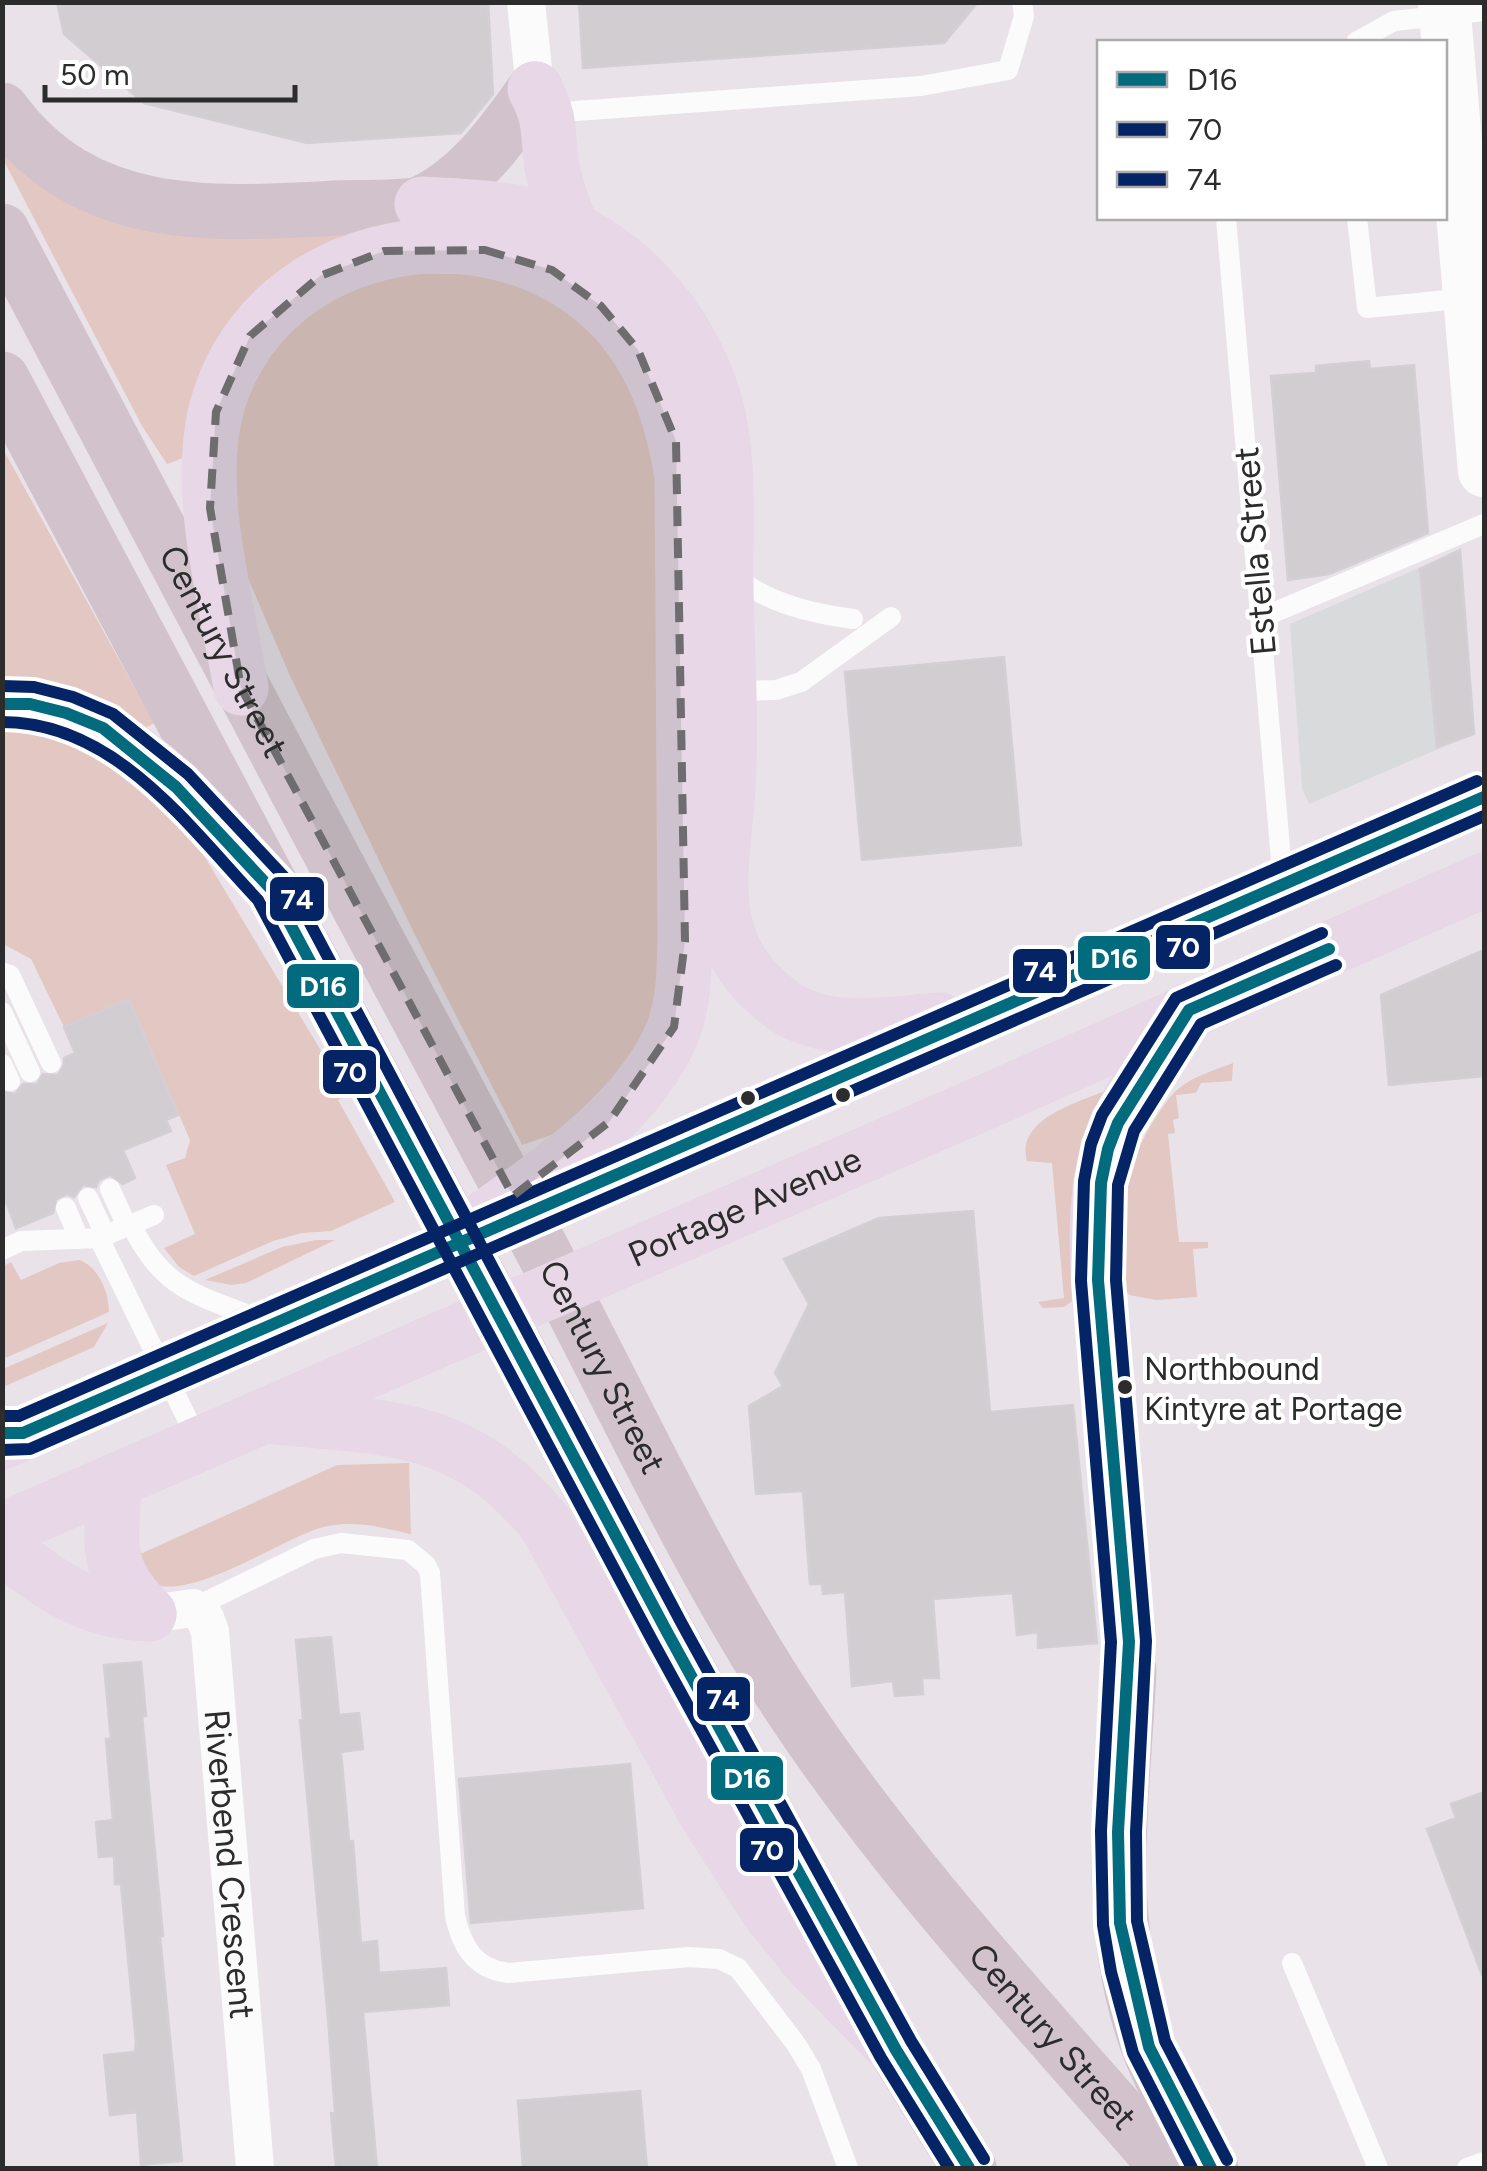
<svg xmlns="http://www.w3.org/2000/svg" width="1487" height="2171" viewBox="0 0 1487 2171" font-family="Figtree,sans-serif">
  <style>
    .industrial { fill: #d9dadc }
    .green { fill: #e3c7c2 }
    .building { fill: #d1cdd1; stroke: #d4cfd4; stroke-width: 2.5 }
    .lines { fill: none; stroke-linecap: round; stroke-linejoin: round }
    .lane { stroke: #fcfbfc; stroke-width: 20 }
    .street { stroke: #fcfbfc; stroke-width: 38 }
    .secondary { stroke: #fcfbfc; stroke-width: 52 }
    .primary { stroke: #d1c2cb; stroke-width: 55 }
    .highway { stroke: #e7d7e7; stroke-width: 55 }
    .bus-1-casing { stroke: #fff; stroke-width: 20 }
    .bus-2-casing { stroke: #fff; stroke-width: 20 }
    .bus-3-casing { stroke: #fff; stroke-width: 20 }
    .bus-1 { stroke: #026c7e; stroke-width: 12 }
    .bus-2 { stroke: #052465; stroke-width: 12 }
    .bus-3 { stroke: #052465; stroke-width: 12 }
    .marked { fill: #6e6c6e; fill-opacity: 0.2; stroke: #6e6c6e; stroke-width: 8; stroke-dasharray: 20 12; stroke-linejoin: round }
    .bus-dot { fill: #2c2c2c; stroke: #fff; stroke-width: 4 }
    .labels { text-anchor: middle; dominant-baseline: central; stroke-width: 8; stroke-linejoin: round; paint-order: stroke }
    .bus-label { font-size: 32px; fill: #2c2c2c; stroke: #fff; text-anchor: start }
    .street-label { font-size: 35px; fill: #2c2c2c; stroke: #fff }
    .line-badge { stroke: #fff; stroke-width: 4 }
    .badge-label { font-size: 28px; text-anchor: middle; font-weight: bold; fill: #fff }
  </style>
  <rect width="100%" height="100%" fill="#e9e3e9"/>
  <path class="industrial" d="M1460,550L1474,734L1309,804L1302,788L1290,624Z"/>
  <path class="green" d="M2,134L19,153L382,221L628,308L362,242L186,457L167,464L142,426L3,159Z
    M373,272L525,276L599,328L659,443L661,1032L563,1131L522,1145L415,935L291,678L231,539L236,412L292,320Z
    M2,447L154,723L137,733L3,685Z
    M2,718L75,732L185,824L347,1094L338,1100L395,1202L331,1231L302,1233L273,1241L194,1276L179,1267L164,1248L195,1234L166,1165L185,1158L190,1140L129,1000L64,1027L31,959L3,944Z
    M1233,1063L1232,1081L1201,1083L1196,1093L1176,1095L1179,1118L1173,1120L1175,1133L1168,1134L1179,1242H1208V1248L1193,1249L1197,1297L1156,1300L1129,1295C1118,1280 1112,1232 1114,1213C1118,1183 1155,1110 1177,1090C1191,1077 1215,1070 1233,1063Z
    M1114,1087L1074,1300L1064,1307L1043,1308L1038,1302L1064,1298L1052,1163L1027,1161C1015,1117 1082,1102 1114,1087Z
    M316,1240H335L246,1283L232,1285L205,1280L282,1247Z
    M80,1260C99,1268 109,1292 109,1312L3,1359V1266L11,1262L21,1280L59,1263Z
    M108,1323L94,1347L3,1387V1369Z
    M409,1463L411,1534C382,1528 358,1520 328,1526C283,1535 182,1612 141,1578C136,1574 131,1565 127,1560L337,1465Z"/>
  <path class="building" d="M57,2H488L493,94L461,133L307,143L144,103L64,34Z
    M579,2H978L944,43L583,68Z
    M1369,361L1370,369L1414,365L1428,533L1329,574L1288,580L1271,376L1316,373V366Z
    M1460,550L1474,734L1437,747L1420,569Z
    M1004,657L1021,845L862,860L845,672Z
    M1484,950V1076L1389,1085L1381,995Z
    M129,999L178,1115L166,1120L171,1131L123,1150L135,1178L123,1184L110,1175L99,1180L96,1187L83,1185L74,1197L67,1194L56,1199L53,1213L16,1228L2,1191V1092L15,1094L23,1084H37L43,1074L58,1075L64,1065V1058L75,1053L64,1027Z
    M973,1211L990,1412L1073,1405L1097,1643L1038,1648V1632L1017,1635L1013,1593L933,1599L939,1678H922L923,1694L895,1696L893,1681L852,1686L845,1592L823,1594L822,1584H810L803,1491L756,1494L749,1406L783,1386L775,1373L809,1304L784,1259L879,1218Z
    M331,1637L339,1715L359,1713L363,1749L341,1752L349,1841H353L361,1943L377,1941L379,1973L446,1968L449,2005L363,2012L377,2168H336L331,2113L335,2112L328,2018L300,1720L303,1719L296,1640Z
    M141,1662L146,1716H142L163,1936H160L182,2161L141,2165L137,2112L110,2115L104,2055L135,2052L136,2042L121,1884H115L114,1856L99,1857L96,1822L113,1820L106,1739H111L104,1665Z
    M630,1764L643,1908L471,1923L459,1779Z
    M1484,1792V1974L1482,1975L1427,1829L1456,1818L1451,1804Z
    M640,2091L647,2168H523L518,2101Z"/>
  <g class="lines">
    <path class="lane" d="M1356,42L1394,21L1484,11
      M548,113L921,86L1008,70L1024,16L1022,2
      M1226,218L1283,883
      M1357,218L1367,308L1468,298
      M735,575C764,603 815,614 853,619
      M1261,618L1484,524
      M730,691L776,690L801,682L891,617
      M2,972L10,975L51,1063
      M2,1012L30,1072
      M2,1064L10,1081
      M110,1189L127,1226
      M88,1198L106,1236
      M66,1208L79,1239
      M131,1224C163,1291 197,1294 261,1320
      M99,1238L199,1443
      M2,1250L21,1241L99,1238L154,1215
      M193,1608L314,1549L341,1543L408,1550L426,1565L430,1573L455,1916C462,1947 475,1969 508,1973L689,1957L719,1959L738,1968L796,2044L811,2069L848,2168
      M1292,1963L1378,2168
      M1467,2168L1484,2162"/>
    <g class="street">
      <path d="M526,2L535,89"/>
      <path d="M1101,1321L1124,1548L1129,1670"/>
      <path id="s1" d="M149,1614L193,1608L205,1618L210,1632L255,2168"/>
    </g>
    <path class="secondary" d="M1444,2L1484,471"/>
    <g class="primary">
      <path d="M2,110C84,223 209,215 334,208C354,207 409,209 424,202C472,179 505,131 535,89"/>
      <path id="s2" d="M2,231C177,565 353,897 531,1229C616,1386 689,1551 786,1700C896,1868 1037,2017 1168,2168"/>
      <path d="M2,379L667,1632L896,2050L969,2168"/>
      <path d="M1129,1670C1123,1800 1102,1919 1148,2045C1164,2088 1189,2128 1211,2168"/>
    </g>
    <g class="highway">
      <path d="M535,89C552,120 547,134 552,167C556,189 564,209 572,229"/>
      <path d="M422,204C459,206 497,207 534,216C620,237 692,319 715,403C731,460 725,526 726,584C727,651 732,720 728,788C724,855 704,927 756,982C768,994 782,1007 798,1014C840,1034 895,1023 940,1020"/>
      <path d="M241,688C227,604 195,493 216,410C260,244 473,196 598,303C650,348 672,412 682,477L685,941C684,971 684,1003 673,1031C635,1126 514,1195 435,1253"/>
      <path d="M2,704C123,706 196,809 272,890"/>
      <path d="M1101,1321C1097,1262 1091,1193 1113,1136C1130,1091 1162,1050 1189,1010"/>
      <path d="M264,1416C387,1429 461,1420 546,1524L709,1819L770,1913L811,1964L896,2050"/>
      <path d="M2,1442L1484,797"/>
      <path d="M114,1483C112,1544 102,1567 149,1614"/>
      <path id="s3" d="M2,1530L981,1104L1484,880"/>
      <path d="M2,1546C47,1584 89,1613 149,1614"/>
    </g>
    <defs>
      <path id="bus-1" d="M2,704H30L66,713L103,728L176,787L272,890L667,1632L896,2050L969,2168
        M2,1433H23L1484,797
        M1211,2168L1149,2047L1120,1923L1118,1832L1129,1642L1098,1280L1101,1183L1108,1149L1118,1123L1189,1010L1329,949"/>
      <path id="bus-2" d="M2,722C115,722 187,825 258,900L652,1640L881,2058L949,2168
        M2,1450L30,1449L1484,816
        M1227,2160L1165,2041L1137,1921L1136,1832L1146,1641L1116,1280L1118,1185L1134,1131L1201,1024L1336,965"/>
      <path id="bus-3" d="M2,686L34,687L73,697L113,714L188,774L287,880L682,1624L911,2041L984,2159
        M2,1416H19L1477,781
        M1192,2168L1133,2053L1111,1972L1103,1925L1101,1831L1111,1642L1081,1281L1084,1181L1091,1144L1102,1115L1176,998L1322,933"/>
    </defs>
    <use href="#bus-1" class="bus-1-casing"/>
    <use href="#bus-2" class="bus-2-casing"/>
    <use href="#bus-3" class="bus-3-casing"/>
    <use href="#bus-1" class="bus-1"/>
    <use href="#bus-2" class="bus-2"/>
    <use href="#bus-3" class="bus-3"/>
  </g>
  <path class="marked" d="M485,250L552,270L601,306L638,350L676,441L685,941L674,1027L609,1122L513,1196L241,688L210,508L216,412L250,336L320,276L384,251Z"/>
  <g class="bus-dot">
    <circle cx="843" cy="1095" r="9"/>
    <circle cx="748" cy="1098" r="9"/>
    <circle cx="1125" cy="1387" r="9"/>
  </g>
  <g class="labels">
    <g class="bus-label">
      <text x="1144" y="1369">Northbound<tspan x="1144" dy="40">Kintyre at Portage</tspan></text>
    </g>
    <g class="street-label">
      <text transform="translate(1255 551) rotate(-95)">Estella Street</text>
      <text stroke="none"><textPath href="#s2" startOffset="475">Century Street</textPath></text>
      <text stroke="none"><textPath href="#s3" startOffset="810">Portage Avenue</textPath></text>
      <text stroke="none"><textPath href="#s2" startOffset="1285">Century Street</textPath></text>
      <text stroke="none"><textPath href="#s1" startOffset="308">Riverbend Crescent</textPath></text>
      <text stroke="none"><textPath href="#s2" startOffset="2095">Century Street</textPath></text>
    </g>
  </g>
  <g class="line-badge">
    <rect x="268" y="875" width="58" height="48" rx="10" fill="#052465"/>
    <rect x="1154" y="923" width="58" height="48" rx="10" fill="#052465"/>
    <rect x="1076" y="934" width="76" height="48" rx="10" fill="#026c7e"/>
    <rect x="1011" y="947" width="58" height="48" rx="10" fill="#052465"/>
    <rect x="285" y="962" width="76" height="48" rx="10" fill="#026c7e"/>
    <rect x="321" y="1048" width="57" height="48" rx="10" fill="#052465"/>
    <rect x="695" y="1675" width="57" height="48" rx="10" fill="#052465"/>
    <rect x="709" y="1754" width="76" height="48" rx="10" fill="#026c7e"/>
    <rect x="738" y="1826" width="58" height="48" rx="10" fill="#052465"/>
  </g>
  <g class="badge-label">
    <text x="297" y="909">74</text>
    <text x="1183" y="957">70</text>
    <text x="1114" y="968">D16</text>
    <text x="1040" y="981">74</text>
    <text x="323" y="996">D16</text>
    <text x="350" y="1082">70</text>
    <text x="723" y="1709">74</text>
    <text x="747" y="1788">D16</text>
    <text x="767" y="1860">70</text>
  </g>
  <rect width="1487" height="2171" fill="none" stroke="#2c2c2c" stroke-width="10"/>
  <rect x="1097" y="40" width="350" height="180" fill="#ffffff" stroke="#ababab" stroke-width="2.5"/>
  <rect x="1117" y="72" width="50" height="15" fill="#026c7e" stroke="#ababab" stroke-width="2.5"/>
  <text x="1187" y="90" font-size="30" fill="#2c2c2c">D16</text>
  <rect x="1117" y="122" width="50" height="15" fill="#052465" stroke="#ababab" stroke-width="2.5"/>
  <text x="1187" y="140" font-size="30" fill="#2c2c2c">70</text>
  <rect x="1117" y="172" width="50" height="15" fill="#052465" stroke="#ababab" stroke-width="2.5"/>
  <text x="1187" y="190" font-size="30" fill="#2c2c2c">74</text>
  <path d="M45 85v15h250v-15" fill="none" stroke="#2c2c2c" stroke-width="5"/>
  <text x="60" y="85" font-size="30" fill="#2c2c2c" stroke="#ffffff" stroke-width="8" paint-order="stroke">50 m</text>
</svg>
